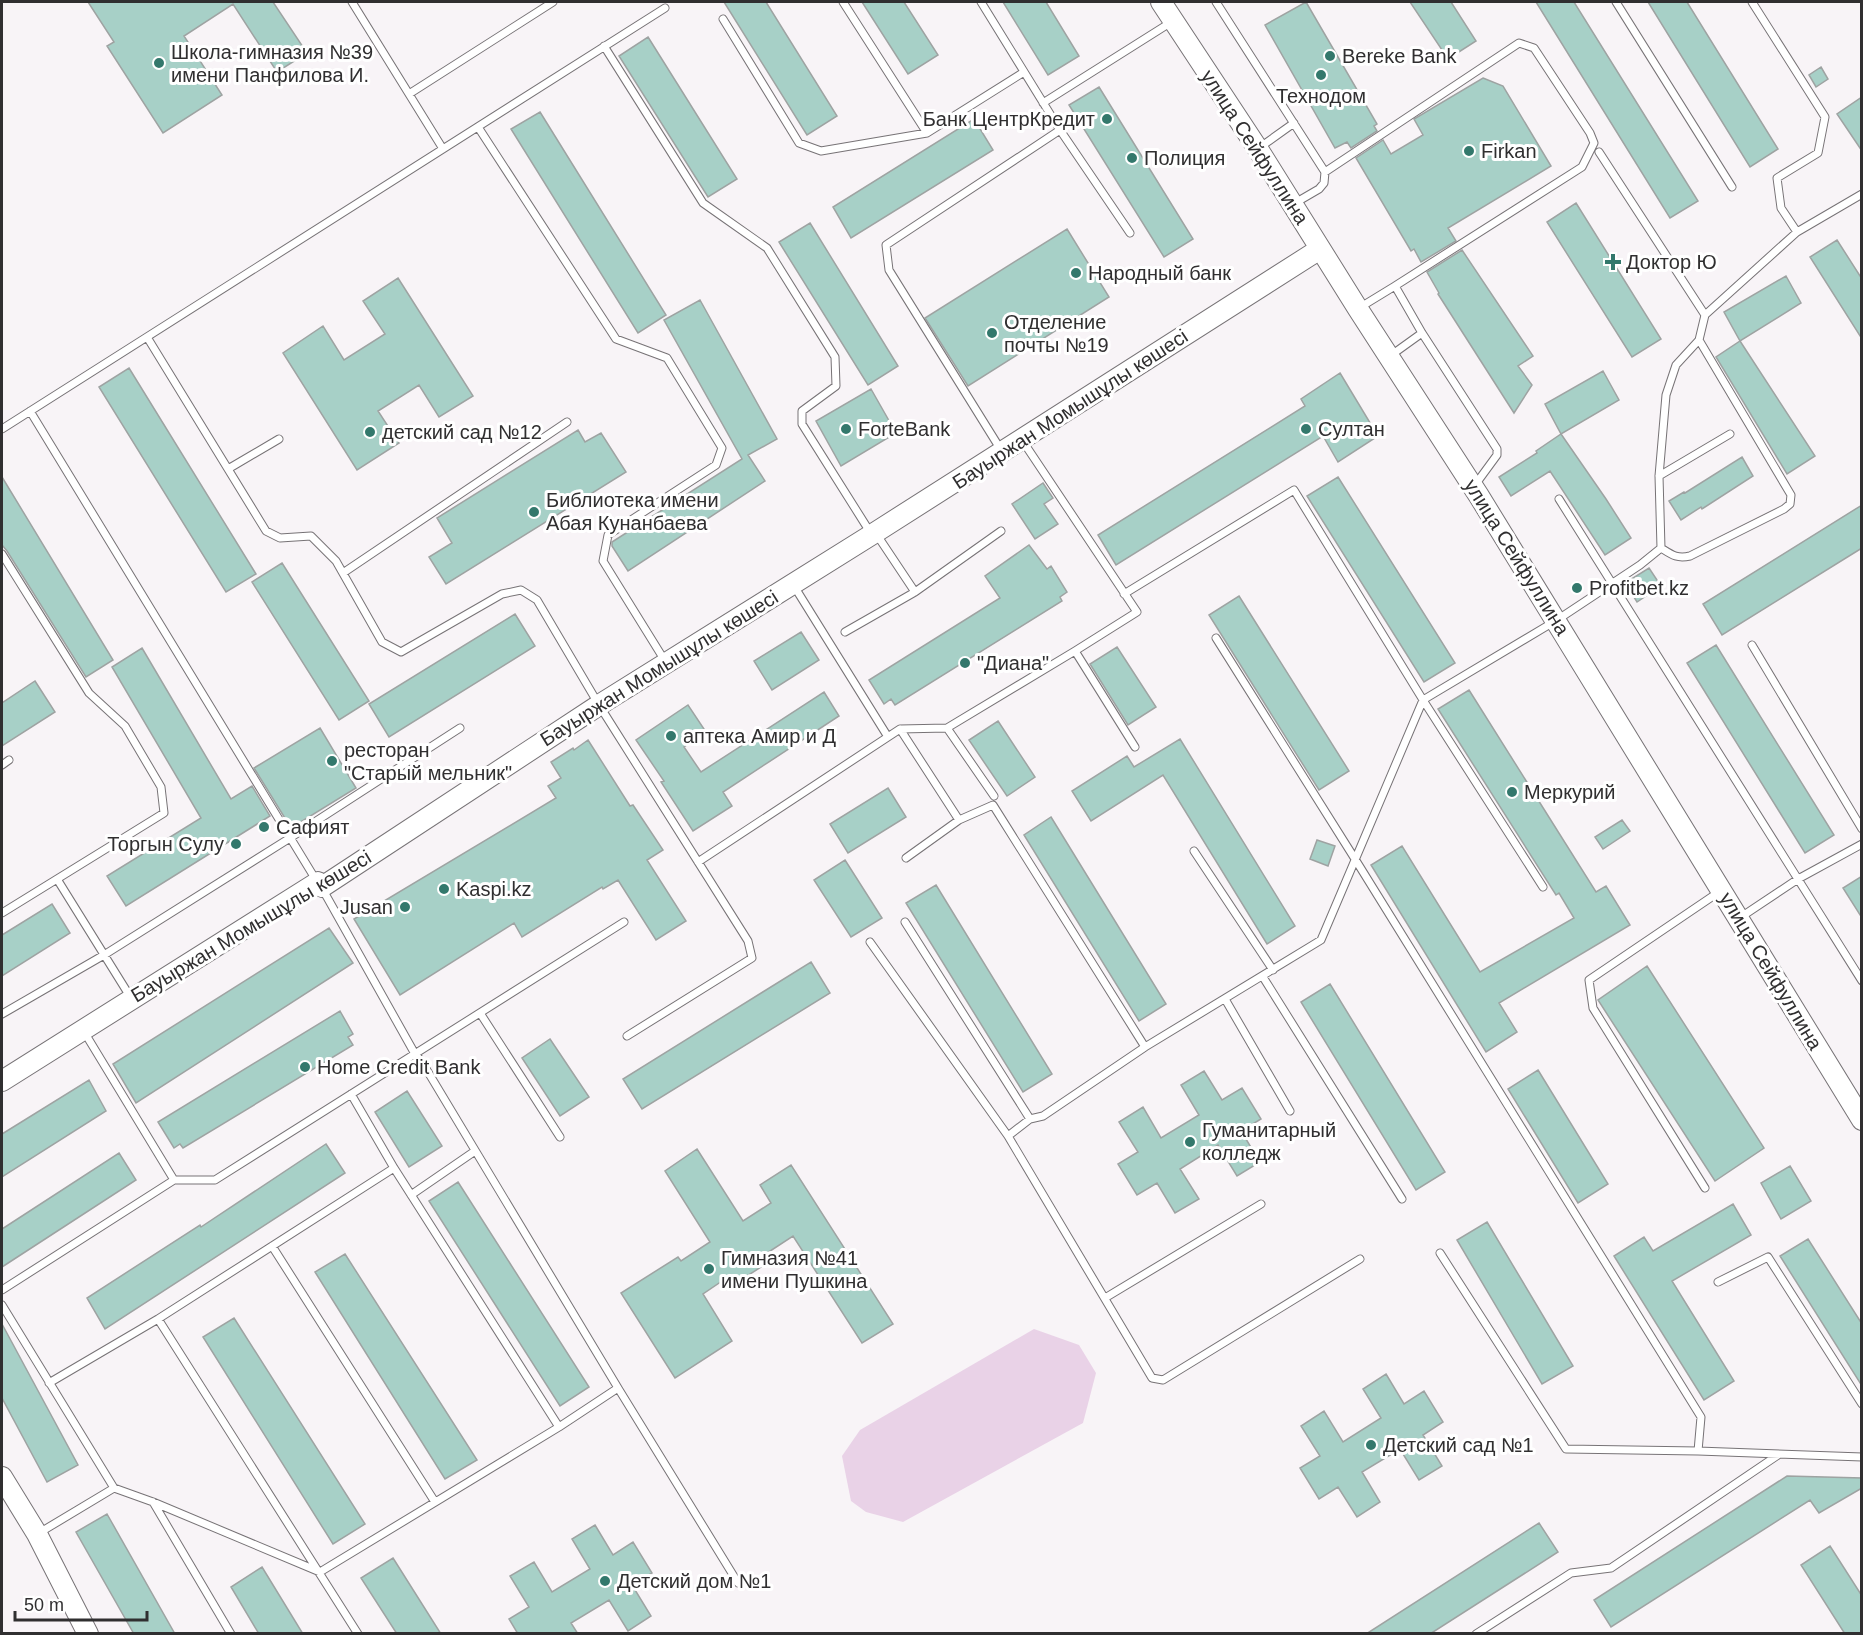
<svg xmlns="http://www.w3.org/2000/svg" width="1863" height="1635" viewBox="0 0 1863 1635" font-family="Helvetica,sans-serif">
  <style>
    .green { fill: #e9d2e7 }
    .building { fill: #a7d0c7; stroke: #9ea3a2; stroke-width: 1.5 }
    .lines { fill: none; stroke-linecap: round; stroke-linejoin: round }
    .lane-casing { stroke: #777376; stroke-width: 9 }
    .secondary-casing { stroke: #777376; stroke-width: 22 }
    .lane { stroke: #fff; stroke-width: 7 }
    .secondary { stroke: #fff; stroke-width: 20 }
    .poi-dot { fill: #33786c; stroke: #fff; stroke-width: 2 }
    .labels { text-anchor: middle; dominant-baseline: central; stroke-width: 6; stroke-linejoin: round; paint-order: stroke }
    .poi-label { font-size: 20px; fill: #302f30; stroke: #fff; text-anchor: start }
    .street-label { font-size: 20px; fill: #302f30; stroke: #fff }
  </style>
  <rect width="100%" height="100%" fill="#f8f4f7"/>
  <path class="green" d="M1034,1329L1079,1345L1096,1373L1083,1423L903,1522L866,1512L851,1501L842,1456L860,1430Z"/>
  <path class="building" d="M88,2H273L307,53L277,72L233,4L184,36L222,95L163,133L107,46L114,42Z
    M724,2H766L837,116L807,135Z
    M862,2H904L938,55L908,74Z
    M1003,2H1046L1079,56L1048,75Z
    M1306,2L1377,124L1374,126L1377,131L1351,148L1347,142L1335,148L1265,25Z
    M1410,2H1451L1476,41L1448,59Z
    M1536,2H1574L1698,201L1670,218Z
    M1648,2H1687L1778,149L1750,167Z
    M648,37L737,179L708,197L619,56Z
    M1821,67L1828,79L1816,87L1809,75Z
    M1483,78L1503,86L1551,166L1448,228L1456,241L1421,262L1414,249L1411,251L1356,158L1383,140L1391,154L1423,135L1414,119Z
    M1099,87L1193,239L1164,257L1069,105Z
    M1862,97V151L1837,114Z
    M540,112L666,315L638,333L511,129Z
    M974,119L993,150L851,238L833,207Z
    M1576,203L1661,339L1632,357L1547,222Z
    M810,223L898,366L868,385L779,242Z
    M1067,229L1109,297L968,386L925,318Z
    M1837,240L1862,279V339L1810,257Z
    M1462,250L1533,356L1518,366L1532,385L1514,413L1438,294L1439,293L1427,272Z
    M1786,276L1801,303L1740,341L1724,312Z
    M398,278L473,396L439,417L419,385L378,411L399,443L357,470L283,353L323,326L344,360L385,334L363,301Z
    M700,300L777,439L748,455L765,481L628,571L612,546V542L742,459L664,320Z
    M1740,341L1815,456L1787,474L1716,357Z
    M129,368L256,574L226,592L99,387Z
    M1603,371L1619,400L1561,434L1545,404Z
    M1340,373L1378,436L1338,462L1323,436L1116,565L1098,535L1305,406L1301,399Z
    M871,389L896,433L841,466L816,421Z
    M578,430L585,442L601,433L626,472L446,584L429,557L452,543L437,518Z
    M1561,434L1606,499L1631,538L1605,555L1550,471L1511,496L1499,477L1537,453L1536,451Z
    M1742,457L1753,476L1702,509L1701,507L1681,520L1669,501L1684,492L1685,493Z
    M2,477L113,660L86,677L7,551L2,545Z
    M1338,477L1455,663L1424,682L1307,496Z
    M1043,483L1053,498L1044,504L1058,524L1035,539L1012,504Z
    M1862,505V548L1722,635L1703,604Z
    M1029,545L1047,569L1051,566L1067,592L1060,597L1062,601L895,705L891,699L884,704L869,680L1000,598L985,576Z
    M282,563L369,701L339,720L252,582Z
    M1649,568L1661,586L1637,602L1625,583Z
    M1239,596L1349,771L1319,790L1209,615Z
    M515,614L535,646L389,737L369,704Z
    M801,632L819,660L772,690L754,661Z
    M1716,645L1834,835L1805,853L1687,663Z
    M1117,647L1156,707L1128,725L1090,664Z
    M142,648L231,799L252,786L270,816L126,906L107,876L201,818L112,667Z
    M35,681L55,712L2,746V703Z
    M1469,690L1596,892L1606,886L1630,925L1499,1003L1517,1032L1486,1052L1371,865L1402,846L1480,972L1574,918L1559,893L1556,895L1438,709Z
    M824,692L839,716L723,792L732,806L693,831L661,782L664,781L636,740L688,705L706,732L684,747L701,772Z
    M998,721L1035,777L1007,796L969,740Z
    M320,728L356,788L291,828L254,768Z
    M1180,739L1295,926L1267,944L1163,775L1091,821L1072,791L1127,756L1134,767Z
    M588,740L630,806L633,805L663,850L647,860L686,921L656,940L618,880L603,889L602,887L522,937L514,923L400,995L354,919L556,798L548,786L561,778L551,762L573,748L574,750Z
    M888,788L906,817L848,853L830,824Z
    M1051,817L1166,1004L1139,1021L1024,835Z
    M1622,820L1630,831L1603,849L1595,837Z
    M1317,840L1335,846L1328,866L1310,859Z
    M845,860L882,918L851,937L814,880Z
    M1862,876V918L1843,888Z
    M936,885L1052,1074L1023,1092L906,903Z
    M52,904L70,933L2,976V935Z
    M329,928L353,963L136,1103L113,1064Z
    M811,962L830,993L642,1109L623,1079Z
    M1647,966L1764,1148L1715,1181L1598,1000Z
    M1330,984L1445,1172L1416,1190L1301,1002Z
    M340,1011L353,1034L348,1037L353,1045L183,1148L180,1144L174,1148L158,1122Z
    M550,1039L589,1097L560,1116L522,1058Z
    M1538,1070L1608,1184L1578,1203L1508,1089Z
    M1204,1071L1222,1100L1242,1088L1261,1119L1241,1131L1260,1162L1237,1176L1218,1145L1180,1169L1199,1199L1175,1213L1157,1183L1137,1195L1118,1164L1138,1152L1119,1122L1143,1107L1161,1138L1199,1115L1181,1085Z
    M89,1080L106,1111L2,1177V1134Z
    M407,1091L442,1146L409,1167L375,1112Z
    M326,1144L345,1173L105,1329L87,1298L200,1225L201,1227Z
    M697,1149L743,1221L771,1203L760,1185L791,1165L893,1324L862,1343L793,1236L764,1255L769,1262L736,1283L731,1275L703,1294L732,1341L675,1378L621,1293L678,1257L681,1261L710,1242L665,1171Z
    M119,1153L136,1180L2,1267V1229Z
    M1790,1166L1811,1201L1781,1219L1761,1183Z
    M458,1182L589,1387L560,1406L429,1201Z
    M1733,1204L1751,1235L1672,1281L1734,1381L1704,1400L1614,1256L1644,1237L1653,1251Z
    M1487,1222L1573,1366L1542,1384L1457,1240Z
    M1808,1239L1862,1324V1386L1780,1256Z
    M345,1254L477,1460L445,1479L315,1272Z
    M234,1318L365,1524L333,1544L203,1337Z
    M2,1324L78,1465L47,1482L2,1398Z
    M1386,1374L1404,1404L1424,1391L1443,1422L1423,1435L1442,1466L1419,1480L1400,1449L1362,1472L1380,1502L1357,1517L1338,1487L1319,1499L1300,1468L1320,1456L1301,1426L1324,1411L1343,1442L1381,1418L1363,1389Z
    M1787,1476L1862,1478V1488L1819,1513L1810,1500L1611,1627L1594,1600Z
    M107,1514L175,1634H134L76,1532Z
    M1539,1523L1558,1552L1430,1634H1366Z
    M595,1525L613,1555L633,1542L652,1573L632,1585L651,1616L628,1631L609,1600L571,1623L578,1634H518L509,1619L529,1607L510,1576L534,1562L552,1592L590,1569L572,1539Z
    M1830,1546L1862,1596V1634H1845L1801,1565Z
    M393,1558L441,1634H397L361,1578Z
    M262,1567L303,1634H259L231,1587Z"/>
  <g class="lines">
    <defs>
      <path id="lane" d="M352,2L443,149
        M843,2L927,133
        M981,2L1060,130L1130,233
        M1216,2L1325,172L1324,183L1319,189L1295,203
        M1616,2L1732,187
        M1752,2L1825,117L1818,153L1777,178L1781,208L1797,232
        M723,19L799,143L821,151L927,133L1024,72
        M604,46L703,203L767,248L835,357L836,386L802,411V424L870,532
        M409,94L553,2
        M1043,103L1173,21
        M478,127L616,339L667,358L722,448L716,465L608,535L603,561L665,661
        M1259,148L1294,123
        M1599,152L1705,315
        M1325,172L1519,43L1534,48L1590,133L1594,143L1582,167L1395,286L1422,333L1497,449V455L1475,485
        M1359,308L1395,286
        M147,337L266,531L280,538L311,536L336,561L382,642L401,652L502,594L521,590L537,600L599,705L748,941L752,958L627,1036
        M1390,356L1422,333
        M30,411L316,880
        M2,429L665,8
        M1001,450L889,270L886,245L1060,130
        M228,469L279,439
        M1659,476L1730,434
        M1559,499L1862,981
        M1661,548L1659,476L1666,395L1676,365L1699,340
        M2,554L89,693L125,726L161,787L164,813L2,913
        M343,573L567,422
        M794,586L888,737
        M915,592L1001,531
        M1124,594L1294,490L1423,700L1543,887
        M845,632L915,592L877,535
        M1216,638L1355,859L1701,1417L1698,1451
        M1752,645L1862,829
        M1075,651L1135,747
        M947,728L994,796
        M900,729L959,820
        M2,765L9,760
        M1194,851L1273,970
        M906,858L959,820L993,805L1145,1047
        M698,862L900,729L947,728L1075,651L1137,612L1022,440
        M57,879L131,998
        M1741,917L1798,879L1862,844
        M905,922L1030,1119L1043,1116L1145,1047L1321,940L1423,700L1557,620L1640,565L1661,548C1672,555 1677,559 1690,556L1784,509L1790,504L1791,495L1699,340L1705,315L1797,232L1862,194
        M870,942L1008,1136L1152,1378L1163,1380L1360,1259
        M1263,977L1402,1199
        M1225,999L1290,1111
        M480,1013L560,1137
        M2,1014L104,955L290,838L460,728
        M83,1030L174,1180
        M351,1094L394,1168L559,1427
        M1008,1136L1030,1119
        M1705,1188L1593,1008L1589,980L1719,892
        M411,1195L475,1151
        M272,1246L435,1502
        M1440,1253L1566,1449L1698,1451L1862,1457
        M1718,1282L1768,1257L1862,1404
        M2,1290L174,1180H215L624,922
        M1105,1298L1261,1204
        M2,1305L114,1488
        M158,1319L358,1634
        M49,1383L158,1319L394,1168
        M618,1388L738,1583
        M153,1502L231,1634
        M39,1533L114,1488L153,1502L320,1572L559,1427L618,1388L422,1062L415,1054L323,890
        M1476,1634L1571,1573L1611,1568L1778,1455"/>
      <path id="secondary" d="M1161,2L1258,149L1358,309L1479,496L1862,1120
        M2,1081L318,882L322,887L599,705L876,532L1320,249
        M2,1477L37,1534L88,1634"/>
    </defs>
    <use href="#lane" class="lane-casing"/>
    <use href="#secondary" class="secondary-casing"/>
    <use href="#lane" class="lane"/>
    <use href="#secondary" class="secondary"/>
  </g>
  <g class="poi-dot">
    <circle cx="1330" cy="56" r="6"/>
    <circle cx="159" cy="63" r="6"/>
    <circle cx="1321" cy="75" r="6"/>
    <circle cx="1107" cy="119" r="6"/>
    <circle cx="1469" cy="151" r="6"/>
    <circle cx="1132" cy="158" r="6"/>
    <path d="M1610 253h6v6h6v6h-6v6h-6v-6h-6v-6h6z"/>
    <circle cx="1076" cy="273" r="6"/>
    <circle cx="992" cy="333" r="6"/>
    <circle cx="846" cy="429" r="6"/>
    <circle cx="1306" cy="429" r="6"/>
    <circle cx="370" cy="432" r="6"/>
    <circle cx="534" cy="512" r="6"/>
    <circle cx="1577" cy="588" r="6"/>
    <circle cx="965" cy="663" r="6"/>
    <circle cx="671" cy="736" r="6"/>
    <circle cx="332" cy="761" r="6"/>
    <circle cx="1512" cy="792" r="6"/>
    <circle cx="264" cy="827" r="6"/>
    <circle cx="236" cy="844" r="6"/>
    <circle cx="444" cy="889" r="6"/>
    <circle cx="405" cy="907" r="6"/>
    <circle cx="305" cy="1067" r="6"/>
    <circle cx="1190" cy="1142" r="6"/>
    <circle cx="709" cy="1269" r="6"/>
    <circle cx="1371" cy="1445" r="6"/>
    <circle cx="605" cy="1581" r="6"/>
  </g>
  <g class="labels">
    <g class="poi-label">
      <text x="171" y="52">Школа-гимназия №39<tspan x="171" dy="23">имени Панфилова И.</tspan></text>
      <text x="1342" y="56">Bereke Bank</text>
      <text x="1321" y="96" text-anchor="middle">Технодом</text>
      <text x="1095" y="119" text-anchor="end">Банк ЦентрКредит</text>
      <text x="1481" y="151">Firkan</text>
      <text x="1144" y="158">Полиция</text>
      <text x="1626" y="262">Доктор Ю</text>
      <text x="1088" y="273">Народный банк</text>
      <text x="1004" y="322">Отделение<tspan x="1004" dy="23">почты №19</tspan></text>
      <text x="858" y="429">ForteBank</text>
      <text x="1318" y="429">Султан</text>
      <text x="382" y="432">детский сад №12</text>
      <text x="546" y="500">Библиотека имени<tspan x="546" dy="23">Абая Кунанбаева</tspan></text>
      <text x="1589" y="588">Profitbet.kz</text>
      <text x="977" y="663">"Диана"</text>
      <text x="683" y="736">аптека Амир и Д</text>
      <text x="344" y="750">ресторан<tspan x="344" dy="23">"Старый мельник"</tspan></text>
      <text x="1524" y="792">Меркурий</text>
      <text x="276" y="827">Сафият</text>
      <text x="224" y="844" text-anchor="end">Торгын Сулу</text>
      <text x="456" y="889">Kaspi.kz</text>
      <text x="393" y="907" text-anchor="end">Jusan</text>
      <text x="317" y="1067">Home Credit Bank</text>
      <text x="1202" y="1130">Гуманитарный<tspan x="1202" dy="23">колледж</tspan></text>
      <text x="721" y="1258">Гимназия №41<tspan x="721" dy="23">имени Пушкина</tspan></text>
      <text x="1383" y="1445">Детский сад №1</text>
      <text x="617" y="1581">Детский дом №1</text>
    </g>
    <g class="street-label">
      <text transform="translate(1255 147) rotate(57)">улица Сейфуллина</text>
      <text transform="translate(1070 409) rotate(-33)">Бауыржан Момышұлы көшесі</text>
      <text transform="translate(1517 557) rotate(58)">улица Сейфуллина</text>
      <text transform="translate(659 668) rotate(-32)">Бауыржан Момышұлы көшесі</text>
      <text transform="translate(251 926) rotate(-31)">Бауыржан Момышұлы көшесі</text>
      <text transform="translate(1771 971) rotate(59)">улица Сейфуллина</text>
    </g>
  </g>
  <rect width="1863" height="1635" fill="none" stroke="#302f30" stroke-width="6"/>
  <path d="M15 1611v9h132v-9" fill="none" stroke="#302f30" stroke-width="3"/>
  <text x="24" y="1611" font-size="18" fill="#302f30" stroke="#ffffff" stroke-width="4.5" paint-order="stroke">50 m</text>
</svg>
